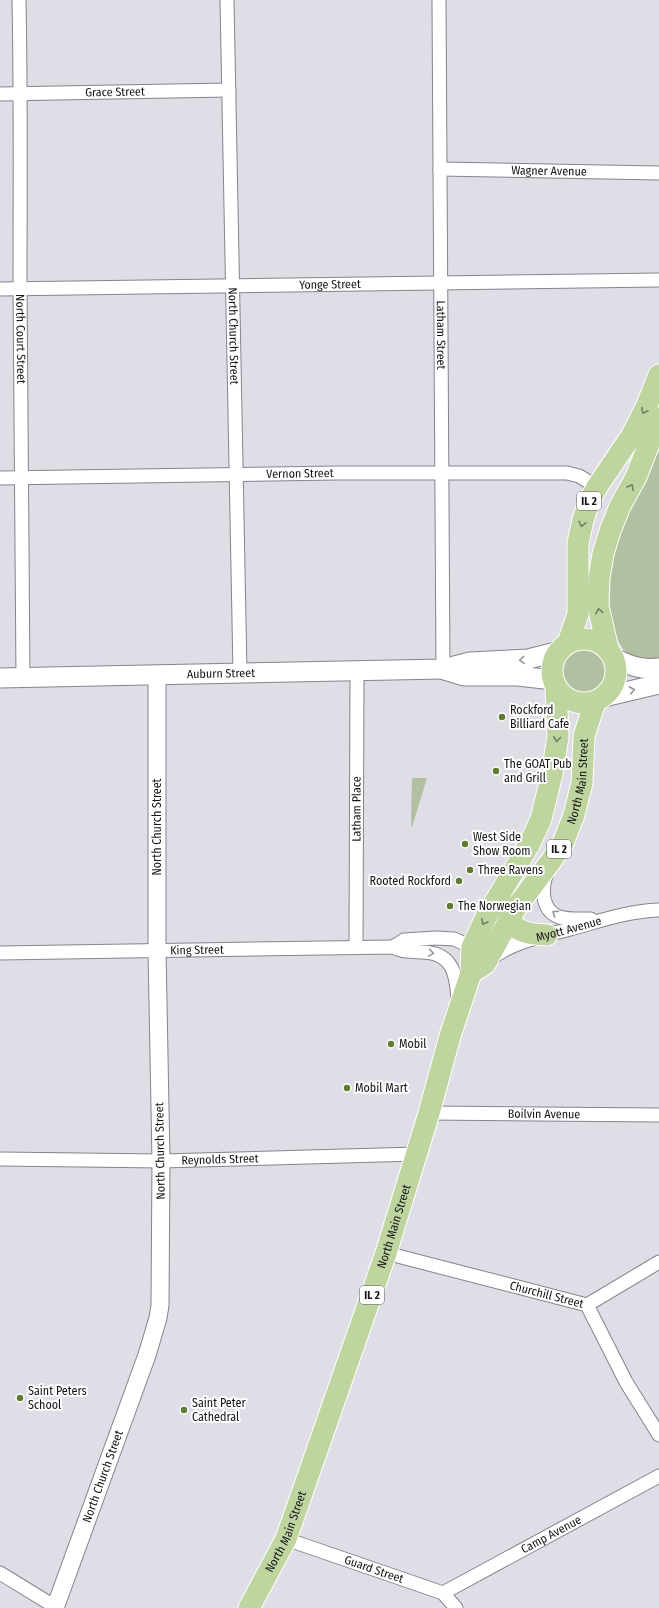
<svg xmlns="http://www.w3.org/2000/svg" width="659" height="1608" viewBox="0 0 659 1608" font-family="'Fira Sans Condensed',sans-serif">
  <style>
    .green { fill: #b2c0a1 }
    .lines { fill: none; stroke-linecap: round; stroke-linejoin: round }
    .minor-casing { stroke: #85838c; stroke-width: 15 }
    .tertiary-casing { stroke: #85838c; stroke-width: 19 }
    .secondary-casing { stroke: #85838c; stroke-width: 21 }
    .primary-casing { stroke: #fff; stroke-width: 23 }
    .minor { stroke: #fff; stroke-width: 13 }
    .tertiary { stroke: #fff; stroke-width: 17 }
    .secondary { stroke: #fff; stroke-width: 19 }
    .primary { stroke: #bfd59f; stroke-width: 21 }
    .oneway { stroke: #737f63 }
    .oneway2 { stroke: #969698 }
    .poi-dot { fill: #5f7c31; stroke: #fff; stroke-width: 1.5 }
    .labels { text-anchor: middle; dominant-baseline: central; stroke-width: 4; stroke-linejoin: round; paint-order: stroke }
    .shield { fill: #fff; stroke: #5c5b5e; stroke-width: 1 }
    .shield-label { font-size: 11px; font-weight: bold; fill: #161519 }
    .street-label { font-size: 12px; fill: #161519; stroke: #fff }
    .poi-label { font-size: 12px; fill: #161519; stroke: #fff; text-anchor: start }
  </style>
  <rect width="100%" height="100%" fill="#dfdde6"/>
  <path class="green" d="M659,443V659L643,660L631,656L623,649L614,634L610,624L607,591L614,542Z
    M560 672a24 24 0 1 1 48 0a24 24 0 1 1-48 0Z
    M412,778H427L412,827L411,825Z"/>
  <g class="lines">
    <defs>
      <g id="minor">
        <path id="s1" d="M19,0C21,97 20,193 20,290C22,419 23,548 23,678"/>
        <path id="s2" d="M227,0L240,672"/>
        <path id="s3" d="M439,0L443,669"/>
        <path id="s4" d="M0,94L229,90"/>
        <path id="s5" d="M440,169L659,173"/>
        <path id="s6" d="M0,289L659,280"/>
        <path id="s7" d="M0,478L337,473H567L579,476L597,487"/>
        <path d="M547,873C541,888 541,910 559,917C569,920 581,919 591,919"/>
        <path id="s8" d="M356,947L357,671"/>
        <path d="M393,947L404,940L436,938L454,939L472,947"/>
        <path id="s9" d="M0,953L393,947C402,952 410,951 421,952C453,952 457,975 458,1002"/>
        <path id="s10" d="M491,959C513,941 542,937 570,929C600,921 628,911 659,910"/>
        <path id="s11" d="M429,1113L659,1115"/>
        <path id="s12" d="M0,1159L161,1161L417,1154"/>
        <path id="s13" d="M386,1253L587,1305L626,1382L659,1435"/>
        <path d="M587,1305L659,1262"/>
        <path id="s14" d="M286,1539L443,1593L456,1608"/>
        <path d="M0,1573L57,1608"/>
        <path id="s15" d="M443,1593L659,1476"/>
      </g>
      <g id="tertiary">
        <path id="s16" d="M55,1608L147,1355L158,1318L160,1305L161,1161L157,950V675"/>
      </g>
      <g id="secondary">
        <path d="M614,658C631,666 640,670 659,668"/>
        <path d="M444,670L464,676H518L553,680"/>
        <path id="s17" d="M0,678L443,669L470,662L528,659L560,651"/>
        <path d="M604,697L659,684"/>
      </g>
      <g id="primary">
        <circle cx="584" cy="671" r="32"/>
        <path d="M568,643L578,614V543L583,520L589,502L597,487L632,435L647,405L659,375"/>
        <path d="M608,649L598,606L599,578L603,554L610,531L620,506L636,477L659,418"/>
        <path d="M508,907C510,932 525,934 547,935"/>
        <path id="s18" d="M471,973L485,964L515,909L551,861L563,843L574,815L582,783L584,736L595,702"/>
        <path id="s19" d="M249,1608L286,1539L386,1253L429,1113L450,1036L471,973L472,947L486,917L529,845L541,819L552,774L558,737L556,686"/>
      </g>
    </defs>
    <use href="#minor" class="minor-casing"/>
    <use href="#tertiary" class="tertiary-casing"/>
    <use href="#secondary" class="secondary-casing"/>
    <use href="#primary" class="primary-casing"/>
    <use href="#minor" class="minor"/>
    <use href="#tertiary" class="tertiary"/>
    <use href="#secondary" class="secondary"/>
    <use href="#primary" class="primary"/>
  </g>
  <defs><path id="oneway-chevron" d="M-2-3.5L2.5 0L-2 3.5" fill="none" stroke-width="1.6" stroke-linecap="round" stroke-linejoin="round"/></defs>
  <g class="oneway">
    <use href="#oneway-chevron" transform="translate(644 411) rotate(117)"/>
    <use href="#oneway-chevron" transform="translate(631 487) rotate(-60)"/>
    <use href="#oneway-chevron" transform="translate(582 524) rotate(103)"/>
    <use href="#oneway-chevron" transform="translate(599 611) rotate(-101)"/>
    <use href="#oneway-chevron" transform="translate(557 739) rotate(95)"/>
    <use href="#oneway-chevron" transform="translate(484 922) rotate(116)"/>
  </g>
  <g class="oneway2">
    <use href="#oneway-chevron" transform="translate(522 660) rotate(175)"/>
    <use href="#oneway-chevron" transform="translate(632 690) rotate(-13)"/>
    <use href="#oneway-chevron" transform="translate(555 913) rotate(-146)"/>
    <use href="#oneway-chevron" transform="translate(431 953) rotate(9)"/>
  </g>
  <g class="poi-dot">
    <circle cx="502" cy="717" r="4"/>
    <circle cx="496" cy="771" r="4"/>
    <circle cx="465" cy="844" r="4"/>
    <circle cx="470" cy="870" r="4"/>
    <circle cx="459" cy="881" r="4"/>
    <circle cx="450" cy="906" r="4"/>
    <circle cx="391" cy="1044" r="4"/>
    <circle cx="347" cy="1088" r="4"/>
    <circle cx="20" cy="1398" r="4"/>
    <circle cx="184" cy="1410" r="4"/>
  </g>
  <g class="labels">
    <g class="shield">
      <rect x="577" y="492" width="24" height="18" rx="3"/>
      <rect x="547" y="840" width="24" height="18" rx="3"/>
      <rect x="360" y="1286" width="24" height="18" rx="3"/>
    </g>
    <g class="shield-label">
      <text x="589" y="501">IL 2</text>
      <text x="559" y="849">IL 2</text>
      <text x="372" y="1295">IL 2</text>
    </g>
    <g class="street-label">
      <text stroke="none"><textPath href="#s4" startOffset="115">Grace Street</textPath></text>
      <text stroke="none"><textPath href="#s5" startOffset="109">Wagner Avenue</textPath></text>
      <text stroke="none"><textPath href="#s6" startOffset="330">Yonge Street</textPath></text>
      <text stroke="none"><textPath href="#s3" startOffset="335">Latham Street</textPath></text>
      <text stroke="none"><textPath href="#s2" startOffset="336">North Church Street</textPath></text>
      <text stroke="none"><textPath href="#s1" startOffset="339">North Court Street</textPath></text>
      <text stroke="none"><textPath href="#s7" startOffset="300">Vernon Street</textPath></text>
      <text stroke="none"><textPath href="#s17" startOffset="221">Auburn Street</textPath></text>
      <text stroke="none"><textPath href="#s18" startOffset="225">North Main Street</textPath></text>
      <text stroke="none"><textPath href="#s8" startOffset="138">Latham Place</textPath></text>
      <text transform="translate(157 827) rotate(-90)">North Church Street</text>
      <text stroke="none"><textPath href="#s10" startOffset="84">Myott Avenue</textPath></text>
      <text stroke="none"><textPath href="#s9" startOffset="197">King Street</textPath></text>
      <text stroke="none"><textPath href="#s11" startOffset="115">Boilvin Avenue</textPath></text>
      <text transform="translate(160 1151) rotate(-91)">North Church Street</text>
      <text stroke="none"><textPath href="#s12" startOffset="220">Reynolds Street</textPath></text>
      <text stroke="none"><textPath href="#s19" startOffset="409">North Main Street</textPath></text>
      <text stroke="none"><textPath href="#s13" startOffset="166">Churchill Street</textPath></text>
      <text stroke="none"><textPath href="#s16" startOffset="140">North Church Street</textPath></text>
      <text stroke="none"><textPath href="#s19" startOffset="85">North Main Street</textPath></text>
      <text stroke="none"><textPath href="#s15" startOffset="123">Camp Avenue</textPath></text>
      <text stroke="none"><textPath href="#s14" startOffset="93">Guard Street</textPath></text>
    </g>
    <g class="poi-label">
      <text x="510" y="710">Rockford<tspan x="510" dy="14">Billiard Cafe</tspan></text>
      <text x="504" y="764">The GOAT Pub<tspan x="504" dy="14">and Grill</tspan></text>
      <text x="473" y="837">West Side<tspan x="473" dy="14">Show Room</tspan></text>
      <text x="478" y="870">Three Ravens</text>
      <text x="451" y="881" text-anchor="end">Rooted Rockford</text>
      <text x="458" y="906">The Norwegian</text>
      <text x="399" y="1044">Mobil</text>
      <text x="355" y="1088">Mobil Mart</text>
      <text x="28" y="1391">Saint Peters<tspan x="28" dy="14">School</tspan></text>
      <text x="192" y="1403">Saint Peter<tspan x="192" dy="14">Cathedral</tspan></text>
    </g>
  </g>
</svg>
